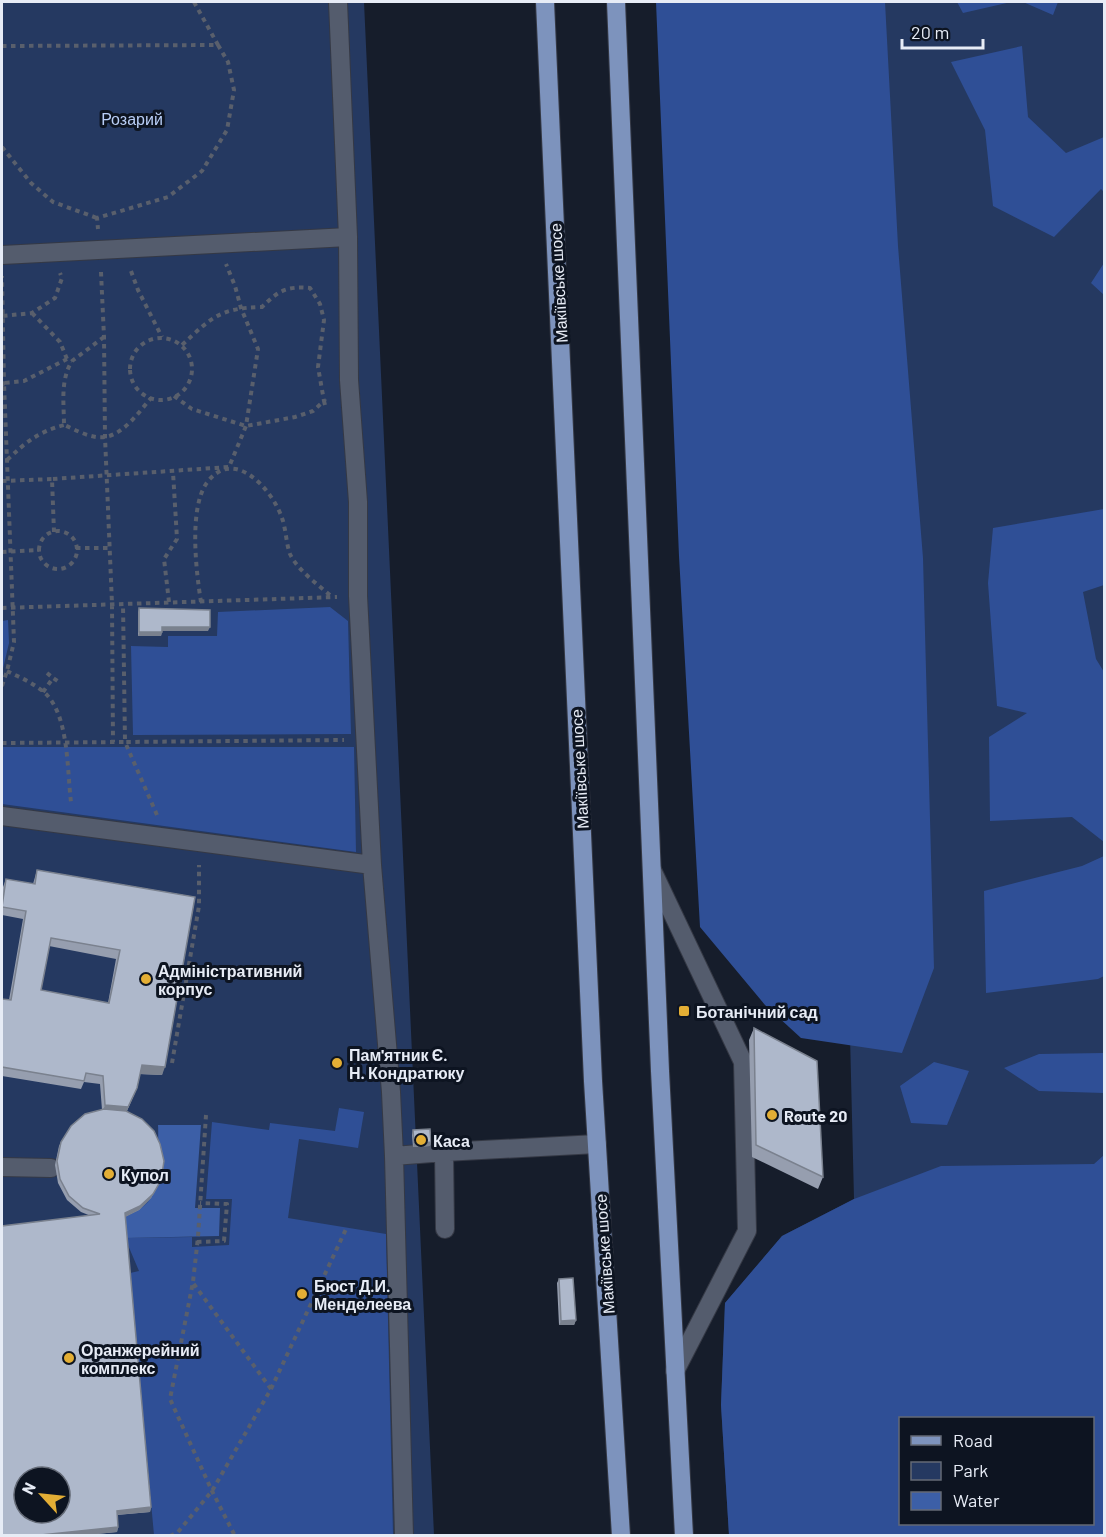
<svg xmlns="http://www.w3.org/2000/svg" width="1106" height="1537" viewBox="0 0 1106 1537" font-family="Barlow,sans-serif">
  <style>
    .green { fill: #253961; fill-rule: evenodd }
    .forest { fill: #2f4f96; fill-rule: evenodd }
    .water { fill: #3c5fa7 }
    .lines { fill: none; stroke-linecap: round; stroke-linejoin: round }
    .minor-casing { stroke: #353945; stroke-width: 20 }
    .major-casing { stroke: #353945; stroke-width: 20 }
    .path { stroke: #595f6c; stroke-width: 4; stroke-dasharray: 4.5 4.5; stroke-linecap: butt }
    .minor { stroke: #545c6d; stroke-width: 18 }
    .major { stroke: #7d93bd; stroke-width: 18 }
    .wall { fill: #969eaf; fill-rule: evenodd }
    .shaded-wall { fill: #7a818e }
    .building { fill: #aeb8cb; stroke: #7a818e; stroke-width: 1.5; fill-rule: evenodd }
    .poi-dot { fill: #e3ae35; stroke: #0d1421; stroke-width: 2 }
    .labels { text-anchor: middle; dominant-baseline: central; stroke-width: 6; stroke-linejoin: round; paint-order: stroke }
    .park-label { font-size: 16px; fill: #b9cef6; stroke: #0d1421 }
    .street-label { font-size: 16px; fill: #e7ecf6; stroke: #0d1421 }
    .poi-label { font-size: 16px; font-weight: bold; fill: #e7ecf6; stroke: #0d1421; text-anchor: start }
  </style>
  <rect width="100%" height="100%" fill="#161d2b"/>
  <path class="green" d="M2,2H364L434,1535H2ZM24,1477H60V1513H24Z
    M781,2H1104V1535H729L721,1405L725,1303L782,1236L854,1199L850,1036ZM900,1418H1092V1524H900Z"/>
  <path class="forest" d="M656,2H885L898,246L923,558L934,968L902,1053L801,1038L765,1005L700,927L679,556Z
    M957,2H1011L963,13Z
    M1023,2H1058L1053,15Z
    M1022,46L1028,117L1066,153L1104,137V192L1101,189L1054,237L993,206L985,130L951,62Z
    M1104,263V295L1091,283Z
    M1104,509V585L1083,592L1096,659L1104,672V842L1072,817L990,821L989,737L1027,713L997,706L988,583L993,528Z
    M330,607L348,621L351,734L133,735L131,646L168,647V636H217L218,612Z
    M8,620L9,643L2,673V621Z
    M2,747H354L356,852L2,804Z
    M1104,856V976L1098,979L986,993L984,891L1082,866Z
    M1104,1053V1093L1039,1091L1004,1068L1039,1054Z
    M934,1062L969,1071L947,1125L911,1123L900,1086Z
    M339,1108L364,1112L358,1148L299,1139L288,1218L386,1234L393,1535H154L130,1273L139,1271L125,1238L192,1237V1247L229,1245L232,1199H206L212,1122L269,1130L270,1123L335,1131Z
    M1104,1155V1535H729L721,1405L725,1303L782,1236L854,1199L941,1166L1094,1164ZM900,1418H1092V1524H900Z"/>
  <path class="water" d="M158,1125H201L195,1208H220L219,1236L125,1238L123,1218C133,1213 144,1208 150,1199C157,1189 159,1138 158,1125Z"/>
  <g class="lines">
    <defs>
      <path id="minor" d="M338,2L348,237L349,380L358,502V596L372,865
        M2,255L348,237
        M2,816L372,865L391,1092L394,1156L444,1152
        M652,870L743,1062L747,1231L675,1371
        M394,1156L404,1536
        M2,1167L51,1168
        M445,1229L444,1152L597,1144"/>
      <path id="major" d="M545,2L593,1081L621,1536
        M616,2L660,1071L684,1536"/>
    </defs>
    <use href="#minor" class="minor-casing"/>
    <use href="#major" class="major-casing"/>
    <path class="path" d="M194,2L218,45
      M2,46L218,45L228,62L234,90L227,130L202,171L168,197L97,218L98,229
      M2,147L31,183L53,202L97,218
      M131,271L138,290L162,337
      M101,272L104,337L105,437L112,604L113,742
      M32,313L60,342L67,359
      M3,316L32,313L55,298L62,278L60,273
      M104,337L72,361C60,380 64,404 64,425C76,430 91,439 105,437C124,434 139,412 151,398
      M130 369a31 31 0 1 1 62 0a31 31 0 1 1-62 0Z
      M182,345C212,317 220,308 262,307C278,291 286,286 310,288L320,304L324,320L318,367L324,401L328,402
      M2,385L4,383L2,276
      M174,396L192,409L246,426L295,417L313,411L324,401L326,409
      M7,460C26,442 38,432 64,425
      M2,481L52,479
      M39 550a19 19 0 1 1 38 0a19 19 0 1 1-38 0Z
      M54,532L52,479L229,467L246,426L258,349L241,308L235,286L226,264
      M76,548H110
      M2,552L39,550
      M169,602L164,559L177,539L173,472
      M201,602C196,571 189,510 206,484C233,445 272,489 282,518C286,529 286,543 290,554C298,571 319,585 332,597
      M2,608L337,597
      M7,671C21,678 36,684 47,695C69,719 67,770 71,802
      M47,673L53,678
      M2,686L7,671L14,642L4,383L24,381L67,359L72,361
      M43,692L53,678L59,682
      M2,743L125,742L123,604
      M157,815L125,742L344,740
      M172,1063L199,906V865
      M206,1115L198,1237L193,1282L170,1399L212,1491L235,1536
      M197,1242L224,1241L227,1204L200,1203
      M271,1389L347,1227
      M170,1536L178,1532L212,1491L271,1389L193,1283"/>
    <use href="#minor" class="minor"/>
    <use href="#major" class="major"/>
  </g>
  <path class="wall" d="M139,608L208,631H162L161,636H138V612Z
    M37,870L195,897L162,1075L140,1074L137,1088L127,1111L161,1180L151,1198L139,1210L125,1217L151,1507L150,1512L117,1515L118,1527L117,1532L76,1536H2L91,1216L81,1212L67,1200L58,1183L55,1165L59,1146L61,1142L102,1110L100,1084L84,1082L81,1089L2,1076V999L9,1000L23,919L2,915V894L3,887L6,879L33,884ZM49,946L116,959L108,1003L41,990Z
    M754,1028L823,1177L818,1189L752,1157L749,1040Z
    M413,1130L431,1142L430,1146L413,1147L412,1135Z
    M559,1279L576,1320L574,1325H559L557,1283Z"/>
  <path class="shaded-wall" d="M162,627H210L208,631H161Z
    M139,632H162L161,636H138Z
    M142,1065L165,1067L162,1075L139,1074Z
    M137,1088L125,1115L102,1113L105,1105Z
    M431,1142L430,1146L413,1147L414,1143Z
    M161,1180L151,1198L139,1210L123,1218L125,1213Z
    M576,1320L574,1325H559L561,1321Z
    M151,1507L150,1512L115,1515L117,1511Z
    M118,1527L117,1532L76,1536H31Z"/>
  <path class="building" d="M139,608L210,610V627H162V632H139Z
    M37,870L195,897L165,1067L142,1065L137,1088L128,1107L105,1105L103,1076L86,1073L84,1081L2,1067V999L11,1000L26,911L2,907L6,879L35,884ZM51,938L120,950L109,1003L41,990Z
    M754,1028L817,1061L823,1177L756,1145Z
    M104,1109L126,1111L142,1119L154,1131L160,1144L164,1161L161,1180L153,1194L140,1206L125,1213L151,1507L117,1511L118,1527L31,1536H2V1226L100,1214L83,1208L69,1196L60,1179L57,1161L61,1142L71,1126L85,1114ZM24,1477H60V1513H24Z
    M430,1129L431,1142L414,1143L413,1130Z
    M573,1278L576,1320L561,1321L559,1279Z"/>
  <g class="poi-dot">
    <circle cx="146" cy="979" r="6"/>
    <rect x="678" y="1005" width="12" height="12" rx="3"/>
    <circle cx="337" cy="1063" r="6"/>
    <circle cx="772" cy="1115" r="6"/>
    <circle cx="421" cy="1140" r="6"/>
    <circle cx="109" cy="1174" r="6"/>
    <circle cx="302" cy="1294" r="6"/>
    <circle cx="69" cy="1358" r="6"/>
  </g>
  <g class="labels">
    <g class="park-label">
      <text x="132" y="118">Розарий</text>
    </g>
    <g class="street-label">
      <text transform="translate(558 283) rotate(-93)">Макіївське шосе</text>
      <text transform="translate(579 769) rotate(-93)">Макіївське шосе</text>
      <text transform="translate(604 1254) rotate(-94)">Макіївське шосе</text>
    </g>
    <g class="poi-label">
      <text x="158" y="970">Адміністративний<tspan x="158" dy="18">корпус</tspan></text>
      <text x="696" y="1011">Ботанічний сад</text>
      <text x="349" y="1054">Пам'ятник Є.<tspan x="349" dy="18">Н. Кондратюку</tspan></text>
      <text x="784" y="1115">Route 20</text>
      <text x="433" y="1140">Каса</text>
      <text x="121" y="1174">Купол</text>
      <text x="314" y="1285">Бюст Д.И.<tspan x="314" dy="18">Менделеева</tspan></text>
      <text x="81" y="1349">Оранжерейний<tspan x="81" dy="18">комплекс</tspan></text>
    </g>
  </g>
  <rect width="1106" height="1537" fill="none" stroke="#e7ecf6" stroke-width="6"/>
  <rect x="899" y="1417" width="195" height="108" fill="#0d1421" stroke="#646a76" stroke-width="1.5"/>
  <rect x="911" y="1436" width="30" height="9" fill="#7d93bd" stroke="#646a76" stroke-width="1.5"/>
  <text x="953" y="1447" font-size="18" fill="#e7ecf6">Road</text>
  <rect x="911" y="1462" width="30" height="18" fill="#253961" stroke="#646a76" stroke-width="1.5"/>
  <text x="953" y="1477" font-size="18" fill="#e7ecf6">Park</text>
  <rect x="911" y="1492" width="30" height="18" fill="#3c5fa7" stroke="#646a76" stroke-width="1.5"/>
  <text x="953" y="1507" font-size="18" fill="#e7ecf6">Water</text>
  <g transform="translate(42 1495) rotate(297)"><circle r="28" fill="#0d1421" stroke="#646a76" stroke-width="1.5"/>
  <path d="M0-4.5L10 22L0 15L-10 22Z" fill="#e3ae35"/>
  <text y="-9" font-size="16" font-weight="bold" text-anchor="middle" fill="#e7ecf6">N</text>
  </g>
  <path d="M902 39v9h81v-9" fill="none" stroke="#e7ecf6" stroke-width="3"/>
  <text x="911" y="39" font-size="18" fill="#e7ecf6" stroke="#0d1421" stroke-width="4.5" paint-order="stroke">20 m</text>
</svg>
